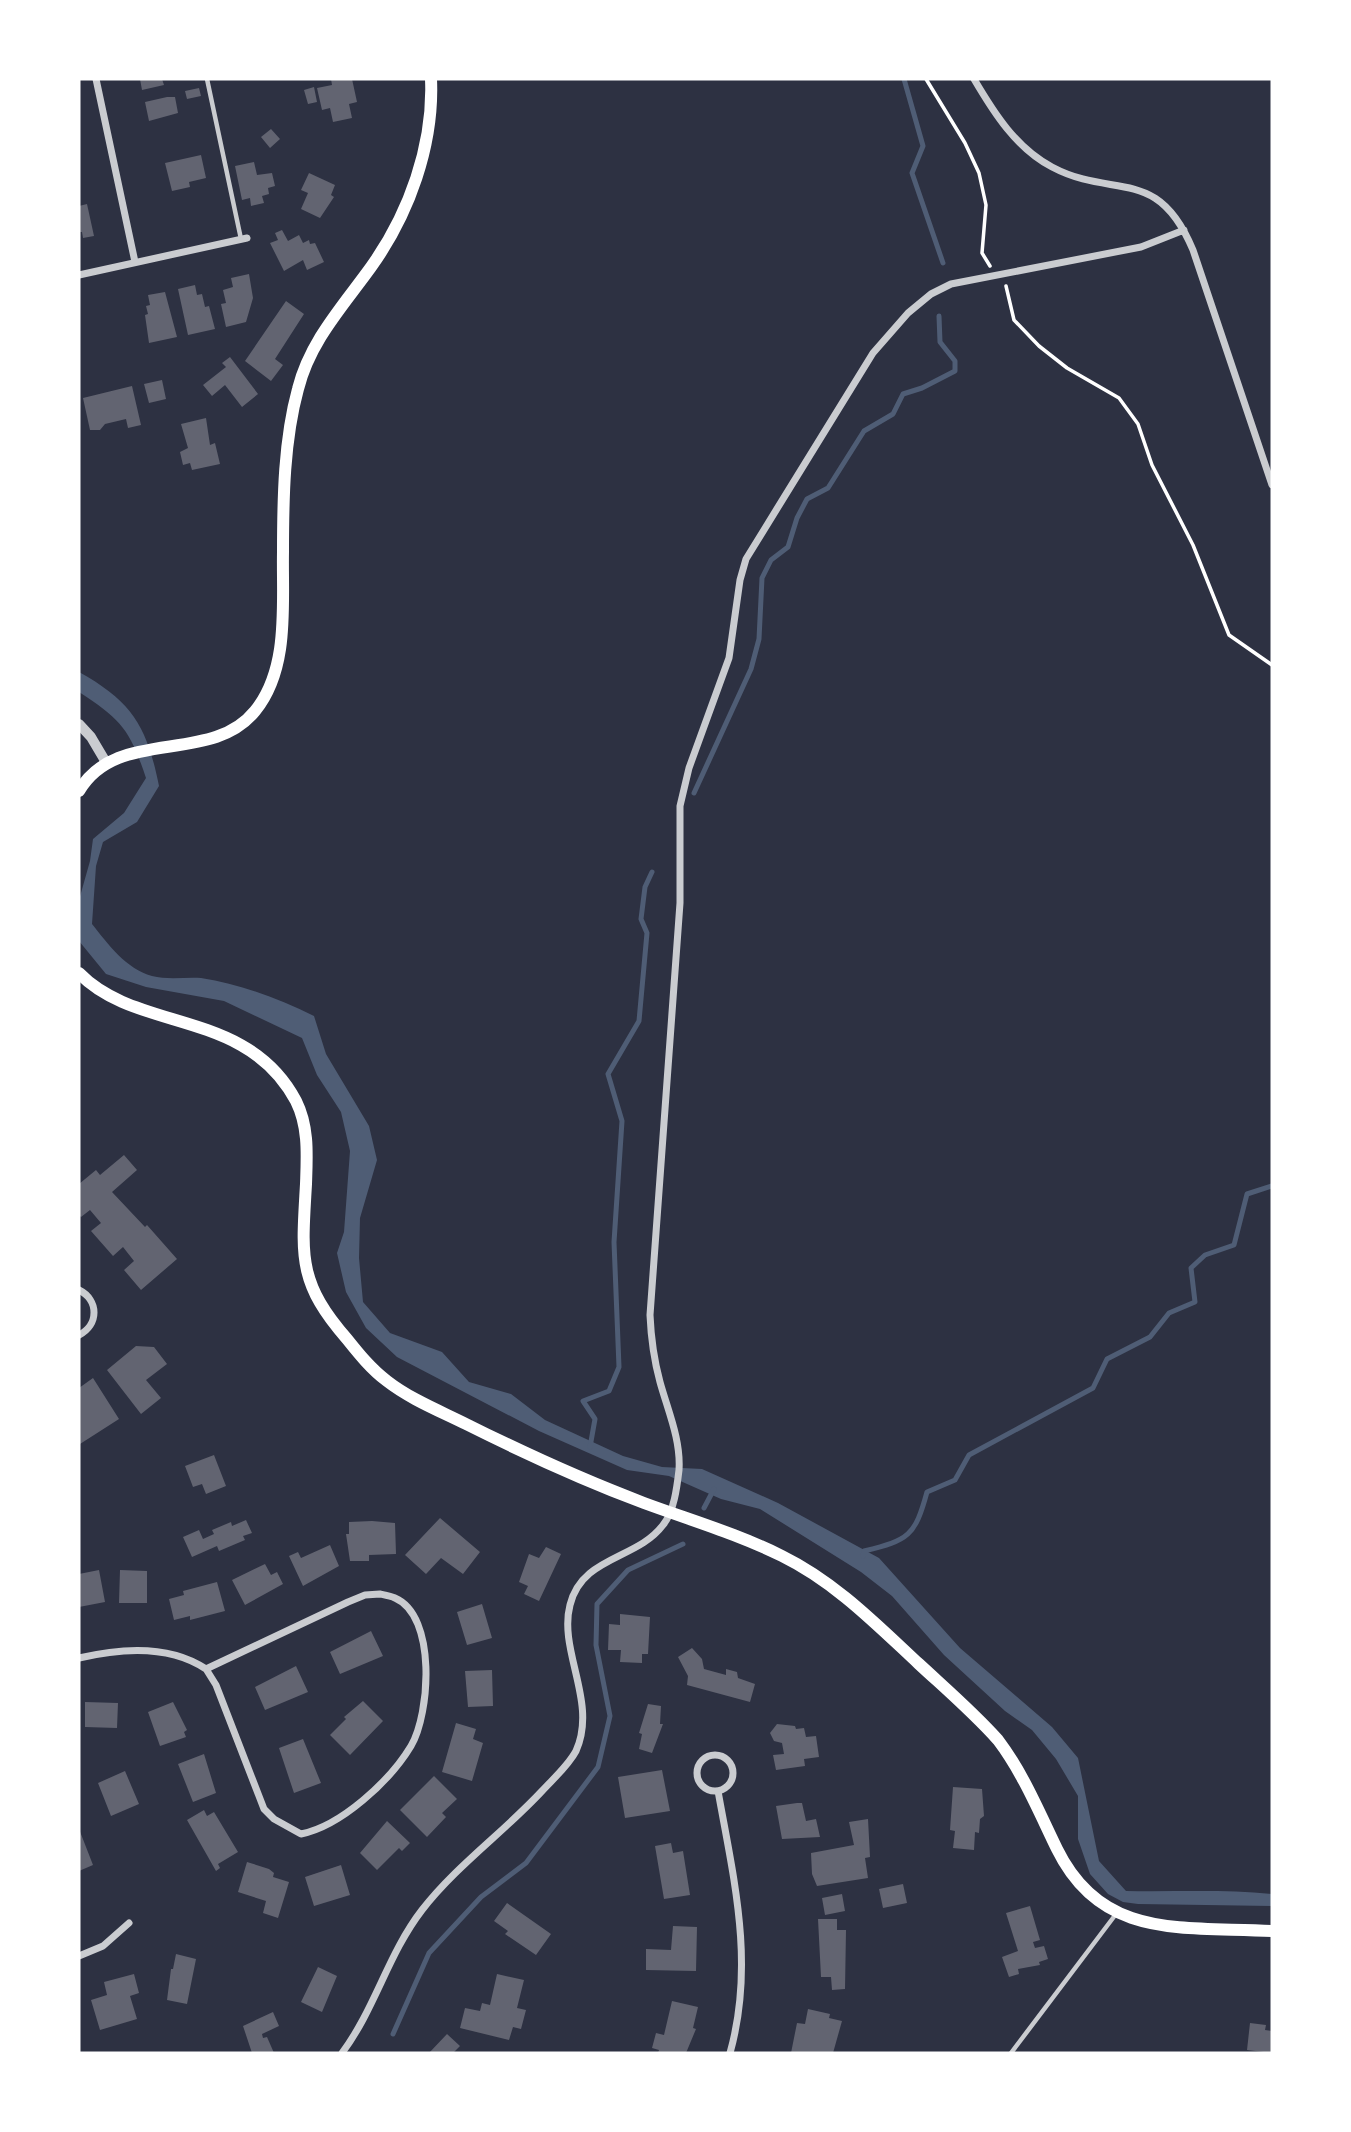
<svg xmlns="http://www.w3.org/2000/svg" width="1351" height="2132" viewBox="0 0 1351 2132" font-family="Quicksand,sans-serif">
  <style>
    .water { fill: #4f5d75 }
    .lines { fill: none; stroke-linecap: round; stroke-linejoin: round }
    .stream { stroke: #4f5d75; stroke-width: 5 }
    .building { fill: #626471 }
    .path { stroke: #fff; stroke-width: 3.5 }
    .service { stroke: #caccd0; stroke-width: 4.5 }
    .minor { stroke: #caccd0; stroke-width: 7 }
    .tertiary { stroke: #caccd0; stroke-width: 10 }
    .secondary { stroke: #fff; stroke-width: 12 }
  </style>
  <rect width="100%" height="100%" fill="#2d3142"/>
  <path class="water" d="M79,672C133,702 147,727 159,786L137,822L103,842L96,866L92,924C108,944 126,969 152,976C167,980 186,977 201,978C241,984 279,999 314,1016L326,1054L369,1126L377,1160L360,1218L359,1258L363,1302L390,1333L442,1352L469,1382L511,1394L545,1420L623,1456L662,1467L702,1469L778,1503L879,1558L960,1648L1052,1727L1078,1758L1099,1861L1126,1891C1175,1892 1224,1889 1272,1894V1906L1138,1904L1123,1902L1108,1894L1090,1874L1078,1839V1796L1056,1759L1032,1730L1005,1711L944,1655L892,1596L861,1572L760,1509L721,1499L669,1476L627,1470L539,1431L397,1357L366,1328L346,1292L337,1253L344,1232L350,1151L341,1112L317,1075L302,1038L224,1001L146,987L106,974L79,941V900L90,861L93,839L124,813L146,778C130,730 122,720 79,692Z"/>
  <g class="lines">
    <path class="stream" d="M904,79L923,146L912,173L943,263
      M694,793L751,669L759,639L762,578L771,560L788,547L797,518L807,499L828,488L864,431L893,414L903,394L922,388L955,371V361L940,342L939,316
      M590,1447L595,1419L583,1401L609,1391L619,1367L614,1242L622,1121L608,1074L639,1021L647,933L641,919L645,887L652,872
      M704,1508L714,1489
      M863,1556L864,1551C909,1540 915,1536 927,1492L955,1480L969,1455L1093,1388L1107,1359L1150,1337L1169,1313L1195,1302L1191,1268L1205,1255L1234,1245L1247,1194L1272,1186
      M393,2034L429,1953L481,1897L526,1863L598,1767L610,1716L596,1645L597,1604L628,1570L683,1544"/>
  </g>
  <path class="building" d="M140,79H162L164,85L142,90Z
    M331,79H352L357,102L349,104L352,118L333,122L330,108L322,110L317,88L332,85Z
    M314,87L317,102L308,104L304,90Z
    M199,88L201,96L187,99L185,91Z
    M167,97H175L178,113L149,121L145,102Z
    M271,129L280,139L270,148L261,137Z
    M201,155L206,178L189,182L190,187L172,191L165,163Z
    M254,162L257,175L272,173L275,186L268,188L269,194L262,196L264,203L251,206L250,198L242,200L235,166Z
    M309,173L335,185L331,195L334,197L320,218L301,209L308,193L301,190Z
    M87,204L94,236L83,238L82,232H79V206Z
    M282,230L288,241L299,235L303,243L309,240L310,244L315,243L324,262L307,270L303,260L284,271L270,243L278,240L275,233Z
    M249,274L253,298L246,322L226,327L221,304L226,303L223,290L233,287L231,278Z
    M195,285L197,295L202,294L205,307L209,306L215,329L188,335L178,289Z
    M165,292L177,337L149,343L145,315L148,314L146,306L150,305L148,295Z
    M286,301L304,314L275,359L283,365L271,381L245,361Z
    M230,357L258,394L242,407L225,385L212,396L203,385L226,367L222,363Z
    M162,380L166,399L149,403L144,384Z
    M132,386L141,425L128,428L126,419L105,424L100,430H90L83,398Z
    M206,418L210,445L215,443L220,464L192,470L190,463L183,465L180,452L188,448L181,424Z
    M124,1155L137,1170L112,1192L145,1227L147,1225L177,1259L141,1290L124,1270L134,1261L123,1247L113,1256L91,1231L101,1223L90,1210L81,1217L79,1215V1184L96,1170L100,1175Z
    M136,1346L154,1347L167,1364L146,1380L161,1398L141,1414L107,1370Z
    M93,1378L119,1419L80,1444L79,1388Z
    M214,1455L226,1486L206,1494L202,1484L193,1487L185,1466Z
    M440,1518L480,1552L463,1574L441,1558L426,1574L405,1555Z
    M246,1520L252,1533L243,1536L245,1540L219,1551L217,1546L192,1557L183,1537L199,1530L203,1539L214,1534L212,1530L231,1522L232,1526Z
    M372,1521L395,1523L396,1554L369,1555V1561H350L346,1534H349V1522Z
    M330,1545L339,1566L303,1586L289,1556L298,1552L301,1558Z
    M546,1547L561,1554L539,1601L524,1594L528,1586L519,1582L529,1554L539,1558Z
    M265,1564L271,1575L277,1572L283,1584L245,1605L232,1580Z
    M99,1570L105,1602L79,1607V1574Z
    M120,1570L147,1571V1603H119Z
    M217,1582L225,1611L190,1620V1616L174,1620L169,1599L184,1595L183,1591Z
    M482,1604L492,1638L467,1645L457,1612Z
    M620,1614L650,1617L648,1654H642V1663L620,1662L621,1650H608L609,1624L620,1625Z
    M371,1631L383,1656L340,1674L330,1652Z
    M692,1648L702,1659L704,1669L726,1675V1669L737,1672L738,1678L755,1684L750,1702L687,1685L688,1676L678,1657Z
    M296,1666L308,1692L265,1710L255,1687Z
    M492,1670L493,1706L468,1707L465,1671Z
    M363,1701L383,1721L350,1755L330,1735L346,1719L344,1717Z
    M85,1702L118,1703L117,1728L85,1727Z
    M173,1702L187,1730L184,1732L186,1737L160,1746L148,1712Z
    M648,1704L661,1706L660,1724H663L652,1753L639,1749L642,1734L639,1733Z
    M456,1723L476,1729L473,1739L483,1743L472,1781L442,1772Z
    M777,1724L795,1726L796,1729L804,1728L806,1737L816,1736L819,1757L804,1759L805,1766L776,1770L773,1755L784,1754L782,1743L774,1741L770,1733Z
    M303,1739L321,1783L294,1793L279,1748Z
    M204,1754L216,1793L193,1802L178,1764Z
    M662,1770L670,1811L625,1818L618,1777Z
    M125,1771L139,1804L111,1816L98,1783Z
    M434,1776L457,1799L442,1813L446,1817L427,1837L400,1810Z
    M953,1787L982,1789L984,1816L980,1819L979,1833L975,1832L974,1850L953,1848L955,1831L950,1830Z
    M797,1803H802L806,1821L816,1819L820,1837L782,1839L776,1806Z
    M204,1810L207,1816L214,1812L238,1852L218,1864L220,1868L216,1871L187,1820Z
    M868,1819L870,1857L865,1858L868,1878L817,1886L812,1874L811,1853L854,1845L849,1822Z
    M387,1821L410,1843L402,1851L399,1848L377,1870L360,1853Z
    M79,1829L93,1865L79,1871Z
    M671,1843L673,1853L683,1851L690,1895L664,1899L655,1846Z
    M247,1862L269,1869L274,1873L273,1877L289,1882L278,1918L263,1913L266,1901L238,1892Z
    M341,1865L350,1895L314,1906L305,1877Z
    M903,1884L907,1903L883,1908L879,1889Z
    M842,1894L845,1911L825,1915L822,1898Z
    M507,1903L551,1934L536,1955L505,1934L508,1931L494,1921Z
    M1030,1906L1040,1940L1033,1942L1035,1948L1044,1946L1048,1959L1039,1962L1040,1965L1018,1969L1019,1974L1009,1977L1002,1957L1018,1951L1006,1913Z
    M818,1919H837V1930H846L845,1989L832,1990L831,1977H821Z
    M673,1926L697,1927L696,1971L646,1970V1949L671,1950Z
    M176,1954L196,1959L187,2004L167,2000L171,1969H173Z
    M318,1967L337,1976L322,2012L301,2002Z
    M134,1974L139,1993L130,1996L137,2019L100,2030L91,2000L107,1995L104,1982Z
    M497,1974L524,1980L517,2008L526,2010L521,2029L513,2027L509,2040L460,2028L465,2008L480,2011L482,2003L490,2005Z
    M672,2001L698,2007L693,2028L696,2029L686,2053H658L659,2050L652,2048L656,2033L664,2035Z
    M808,2009L830,2014L829,2018L842,2021L833,2053H791L797,2023L805,2024Z
    M273,2012L279,2026L262,2034L263,2038L267,2037L274,2053H252L243,2026Z
    M1250,2023L1266,2025L1265,2030L1272,2031V2053L1247,2050Z
    M447,2034L460,2046L453,2053H429Z"/>
  <g class="lines">
    <path class="path" d="M926,79L965,143L979,173L986,205L982,253L990,266
      M1006,286L1014,320L1039,346L1067,368L1119,398L1138,424L1152,465L1193,545L1229,635L1272,665"/>
    <path class="service" d="M207,79L241,239
      M1011,2053L1116,1914"/>
    <path class="minor" d="M96,79L135,262
      M974,79C994,113 1016,148 1052,167C1114,200 1157,164 1193,250L1272,485
      M79,275L247,238
      M79,1290C99,1300 99,1325 79,1335
      M380,1594C385,1595 391,1596 395,1598C437,1616 430,1714 411,1746C390,1781 341,1826 301,1834L274,1819L264,1809L216,1685L206,1669L348,1602L365,1595Z
      M79,1658C121,1648 169,1644 206,1669
      M697 1773a18 18 0 1 1 36 0a18 18 0 1 1-36 0Z
      M718,1791C734,1880 755,1964 730,2053
      M79,1956L103,1946L129,1923
      M342,2053C375,2009 388,1954 422,1910C456,1866 504,1832 542,1791C553,1779 568,1766 576,1751C598,1702 558,1651 570,1605C582,1556 637,1560 663,1525C674,1512 677,1487 679,1470C681,1440 668,1411 660,1382C654,1360 651,1338 650,1315L680,903V806L689,768L729,658L740,580L746,559L873,353L908,313L931,294L951,284L1141,247L1184,230"/>
    <path class="tertiary" d="M79,724L91,737L107,764"/>
    <path class="secondary" d="M79,791C117,726 211,766 255,711C290,668 282,603 283,552C283,498 284,440 298,389C310,341 343,306 371,267C409,214 434,145 431,79
      M79,973C137,1033 247,1008 296,1101C309,1127 307,1155 306,1184C302,1255 297,1282 347,1339C359,1354 371,1369 387,1381C410,1399 440,1411 466,1424C524,1453 583,1480 644,1503C690,1520 738,1534 782,1556C835,1582 876,1624 919,1664C946,1689 974,1713 998,1740C1023,1773 1039,1812 1057,1849C1102,1941 1184,1926 1272,1931"/>
  </g>
  <rect width="1351" height="2132" fill="none" stroke="#ffffff" stroke-width="161"/>
</svg>
